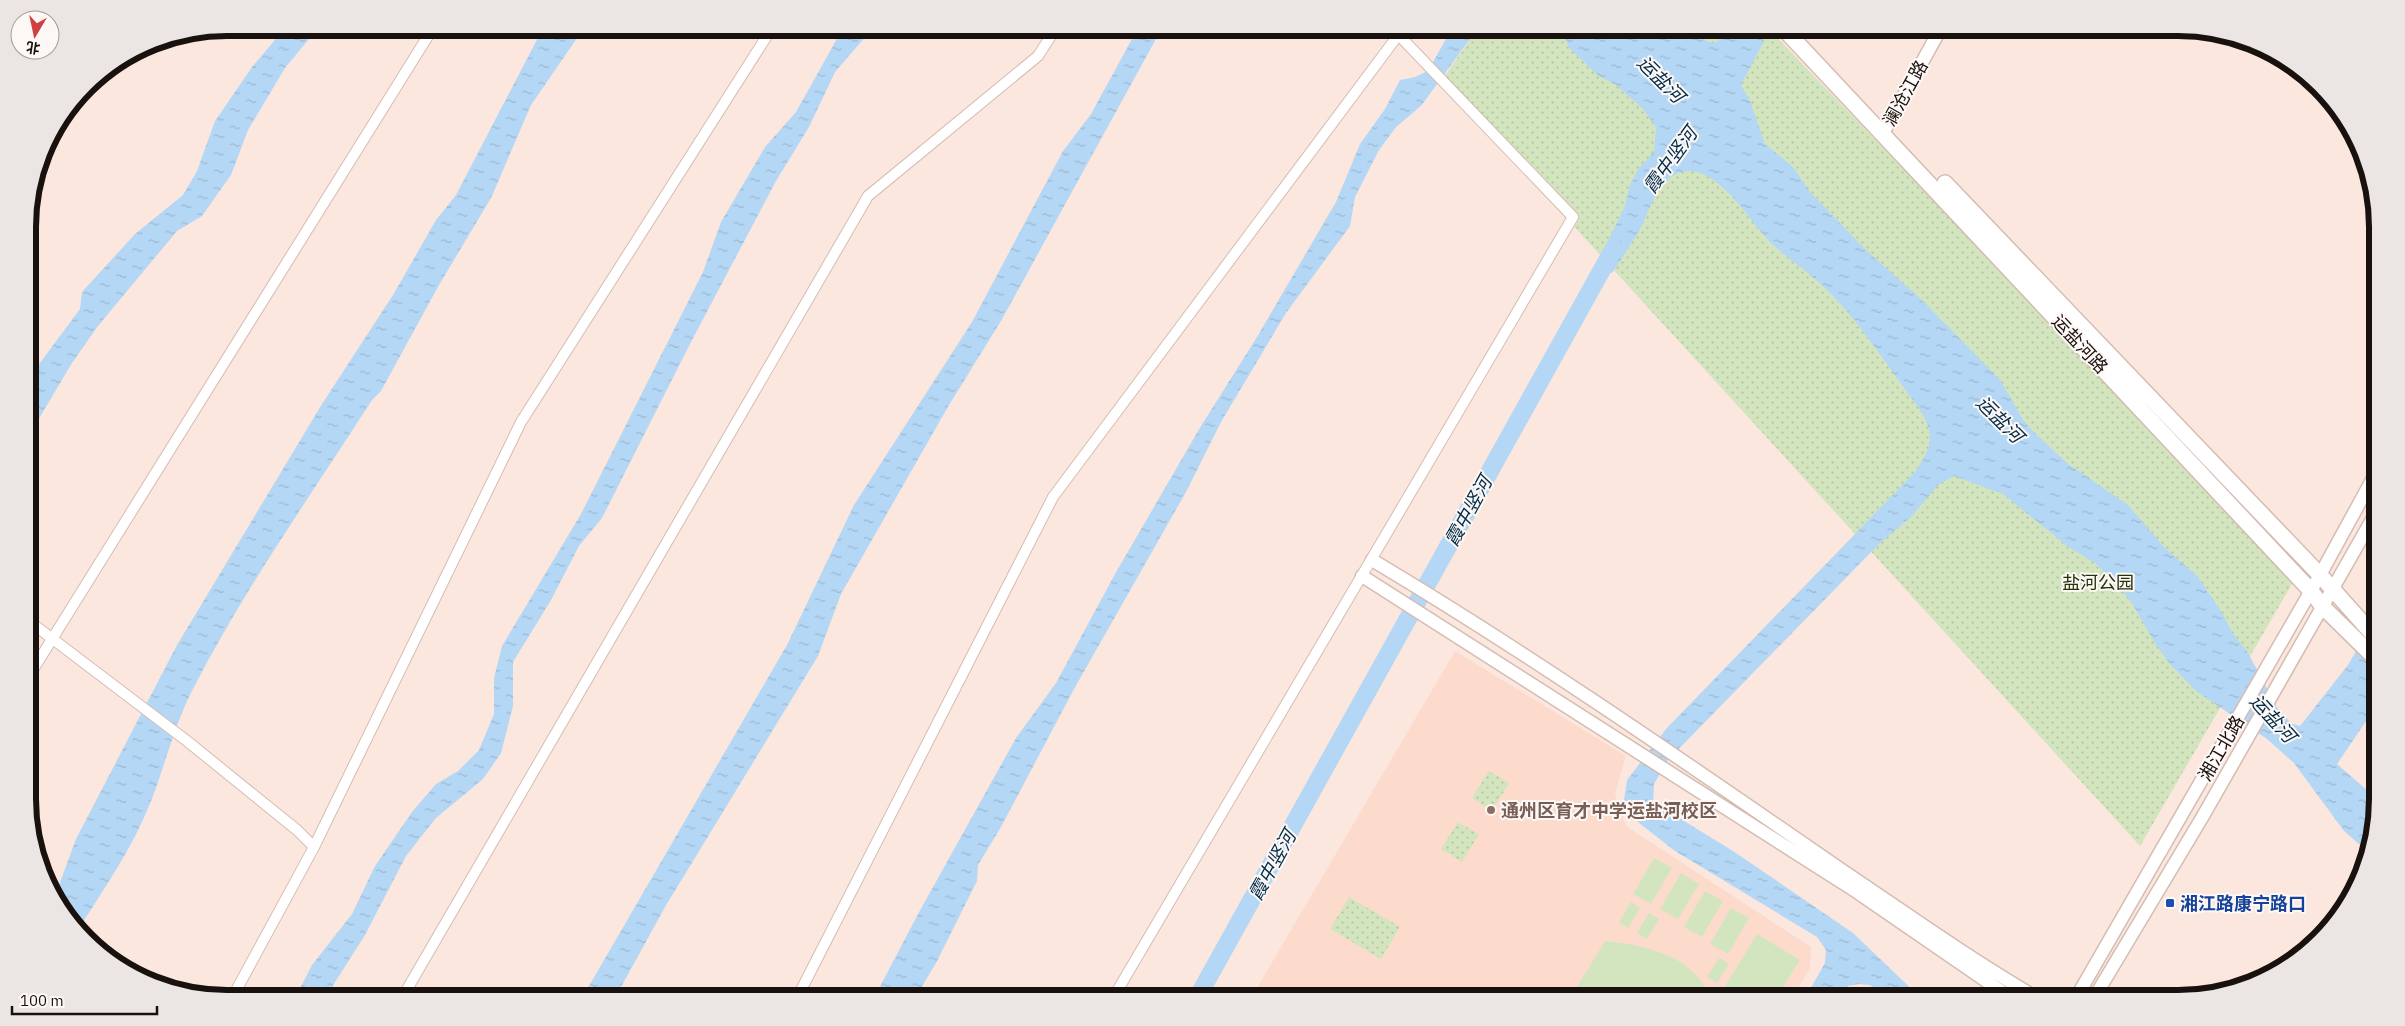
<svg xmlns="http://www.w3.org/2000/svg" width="2405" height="1026" viewBox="0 0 2405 1026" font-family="'IBM Plex Sans','Noto Sans SC',sans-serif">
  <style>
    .built { fill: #fcdbcd }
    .grass { fill: url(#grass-dots) }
    .garden { fill: #d3e5bf }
    .water { fill: url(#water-ripples) }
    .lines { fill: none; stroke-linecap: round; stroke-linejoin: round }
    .river { stroke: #b4d7f5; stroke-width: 18 }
    .minor-casing { stroke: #d5bcb2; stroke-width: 12 }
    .tertiary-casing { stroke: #d5bcb2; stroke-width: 15 }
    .secondary-casing { stroke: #d5bcb2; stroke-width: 18 }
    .minor { stroke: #fff; stroke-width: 10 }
    .tertiary { stroke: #fff; stroke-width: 12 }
    .secondary { stroke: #fff; stroke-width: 15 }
    .education-dot { fill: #8d6e63; stroke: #fdf8f6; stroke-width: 2 }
    .transit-dot { fill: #1a4fb4; stroke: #fdf8f6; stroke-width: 2 }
    .labels { text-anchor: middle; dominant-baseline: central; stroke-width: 4; stroke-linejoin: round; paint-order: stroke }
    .street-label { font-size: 18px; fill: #19110d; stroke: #fdf8f6 }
    .park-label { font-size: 18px; fill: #223308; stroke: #fdf8f6 }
    .education-label { font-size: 18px; font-weight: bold; fill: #785e54; stroke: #fdf8f6; text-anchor: start }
    .transit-label { font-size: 18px; font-weight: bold; fill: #164399; stroke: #fdf8f6; text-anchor: start }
    .water-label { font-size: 19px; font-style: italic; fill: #022c48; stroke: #fdf8f6 }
    .rim { fill: none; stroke: #19110d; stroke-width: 6 }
  </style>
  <defs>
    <pattern id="grass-dots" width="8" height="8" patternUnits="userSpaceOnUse" patternTransform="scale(1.25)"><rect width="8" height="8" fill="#d3e5bf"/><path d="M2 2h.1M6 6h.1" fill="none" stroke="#b5c3a3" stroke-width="1.8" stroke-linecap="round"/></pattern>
    <pattern id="water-ripples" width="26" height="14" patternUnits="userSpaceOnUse" patternTransform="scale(1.25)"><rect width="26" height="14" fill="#b4d7f5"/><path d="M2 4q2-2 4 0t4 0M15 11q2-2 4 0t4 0" fill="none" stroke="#9ab8d1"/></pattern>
  </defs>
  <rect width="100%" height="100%" fill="#fce7df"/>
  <path class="built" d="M1455,651L1626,756L1615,794L1626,826L1811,947L1810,969L1792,998H1251Z"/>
  <path class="grass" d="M1478,28H1768L2296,577L2140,846L1441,81Z
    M1489,771L1509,783L1492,811L1472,798Z
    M1458,822L1479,834L1462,862L1441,849Z
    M1349,897L1400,927L1381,959L1330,929Z"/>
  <path class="garden" d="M1654,858L1672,868L1651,904L1633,894Z
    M1681,873L1699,884L1678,919L1660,909Z
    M1705,891L1723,901L1702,937L1684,927Z
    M1631,902L1640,908L1628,928L1619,922Z
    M1731,908L1749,918L1728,954L1710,944Z
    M1649,913L1659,919L1647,939L1637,933Z
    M1757,934L1800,960L1776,998H1718Z
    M1605,941C1645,945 1694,955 1710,998H1570Z
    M1719,958L1729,964L1717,983L1707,977Z"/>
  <path class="water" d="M285,28H318L285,68L248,130L231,175L202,216L177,231L98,326L72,363L28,437V379L80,309L82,292L135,234L183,195L197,171L215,121L252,67Z
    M543,28H584L531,105L491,198L439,285L381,391L372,400C311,495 245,588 193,689C170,733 162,782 140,826C123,862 99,896 78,930L69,921L55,896L76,839L177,645L322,404L393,295L436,220L456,195Z
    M843,28H873L835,72L809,127L776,181L691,342L602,518L579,546L551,600L513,662V706L501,753L483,779L436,818L406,856L365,935L325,998H295L312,965L352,914L375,866L412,812L436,784L458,771L479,750L494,714V678L502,646L581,514L703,272L721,222L765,147L796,112Z
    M1138,28H1162L1001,321L949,405L841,594L818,656L665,907L615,998H582L787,645L854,505L972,322L1063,151L1091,114Z
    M1452,28H1478L1421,106L1396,127L1379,150L1355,197L1350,226L1286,313L1221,422L1186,492L1074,689L1001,827L978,865L977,881L936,963L915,998H874L918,914L1016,738L1056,683L1115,574L1201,426L1257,337L1336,202L1360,144L1385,109L1400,80L1415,77L1428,71Z
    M1562,28H1667L1677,34L1697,36L1711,43L1717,42L1726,28H1761L1759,33L1764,41L1741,85L1750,101L1765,144L1793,167L1810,192L1867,251L1923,301L2001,381L2023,420L2033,431L2067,463L2128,505L2165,548L2198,577L2221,611L2233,634L2247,651L2278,709L2291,723L2300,726L2348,665L2377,615V705L2337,764L2377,799L2367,851L2344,831L2294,763L2267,739L2196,691L2170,664L2156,645L2132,603L2115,582L2095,563L2067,546L2003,494L1954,476L1938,485L1911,517L1879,544L1668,760L1654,784L1653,802L1733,851L1853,933L1921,998H1888L1870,985L1859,984L1848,986L1835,998H1805L1825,963L1826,950L1817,937L1675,851L1634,819L1624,800L1627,780L1666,729L1915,472C1923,459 1933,447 1929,430C1926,415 1913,401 1904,388C1882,357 1859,323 1832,295C1813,275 1789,260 1769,241C1748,219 1716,163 1681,172C1658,178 1650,210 1640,229C1632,244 1621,259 1612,273L1597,264L1625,206L1630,185L1639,168L1654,152L1656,127L1643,109L1616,85L1599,76L1569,48Z"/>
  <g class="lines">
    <path class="river" d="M1197,998L1614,248"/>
    <defs>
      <path id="minor" d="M29,621L187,741L297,830L314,847
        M29,676L433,28
        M232,998L314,847L521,422L772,28
        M402,998L868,196L1038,56L1056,28
        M797,998L1053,497L1399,34
        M1113,998L1573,217L1392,28"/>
      <path id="tertiary" d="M1883,133L1941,28
        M1372,560C1533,656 1688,764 1843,871C1907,914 1970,959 2037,998
        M1362,576L1857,892L2011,998
        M2076,998L2320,575L2377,471
        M2094,998L2203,816L2377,511"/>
      <path id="secondary" d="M1783,28L2311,591L2323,607L2377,660
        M1945,183L2320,575L2377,639"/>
    </defs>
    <use href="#minor" class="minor-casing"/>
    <use href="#tertiary" class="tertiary-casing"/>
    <use href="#secondary" class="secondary-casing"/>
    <use href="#minor" class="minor"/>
    <use href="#tertiary" class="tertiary"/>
    <use href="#secondary" class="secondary"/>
  </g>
  <circle class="education-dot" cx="1491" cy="810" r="5"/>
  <rect class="transit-dot" x="2165" y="898" width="10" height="10" rx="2.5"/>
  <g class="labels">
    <g class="street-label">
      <text transform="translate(1905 93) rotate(-61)">澜沧江路</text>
      <text transform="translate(2080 344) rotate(47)">运盐河路</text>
      <text transform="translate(2221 748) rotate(-60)">湘江北路</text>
    </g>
    <g class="park-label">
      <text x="2098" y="582">盐河公园</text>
    </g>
    <g class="education-label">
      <text x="1501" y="810">通州区育才中学运盐河校区</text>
    </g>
    <g class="transit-label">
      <text x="2180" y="903">湘江路康宁路口</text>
    </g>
    <g class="water-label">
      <text transform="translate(1661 79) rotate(45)">运盐河</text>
      <text transform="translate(1670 160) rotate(-54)">霞中竖河</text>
      <text transform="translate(2000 419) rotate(45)">运盐河</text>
      <text transform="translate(1468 511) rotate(-61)">霞中竖河</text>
      <text transform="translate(2273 718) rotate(48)">运盐河</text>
      <text transform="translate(1272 865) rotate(-61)">霞中竖河</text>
    </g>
  </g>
  <path d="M0 0H2405V1026H0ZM227 36H2178A191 191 0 0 1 2369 227V799A191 191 0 0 1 2178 990H227A191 191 0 0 1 36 799V227A191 191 0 0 1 227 36Z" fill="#ebe6e3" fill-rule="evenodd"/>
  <path class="rim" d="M227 36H2178A191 191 0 0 1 2369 227V799A191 191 0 0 1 2178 990H227A191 191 0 0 1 36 799V227A191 191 0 0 1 227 36Z"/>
  <g transform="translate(35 35) rotate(189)"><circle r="24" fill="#fdf8f6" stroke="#a29c99"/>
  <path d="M0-4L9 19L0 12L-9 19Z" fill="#cf4040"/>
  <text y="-8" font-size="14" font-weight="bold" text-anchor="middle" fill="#19110d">北</text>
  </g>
  <path d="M12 1006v8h145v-8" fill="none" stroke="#19110d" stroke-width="2.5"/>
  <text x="20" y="1006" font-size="15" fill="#19110d" stroke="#fdf8f6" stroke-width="4" paint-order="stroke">100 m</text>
</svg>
